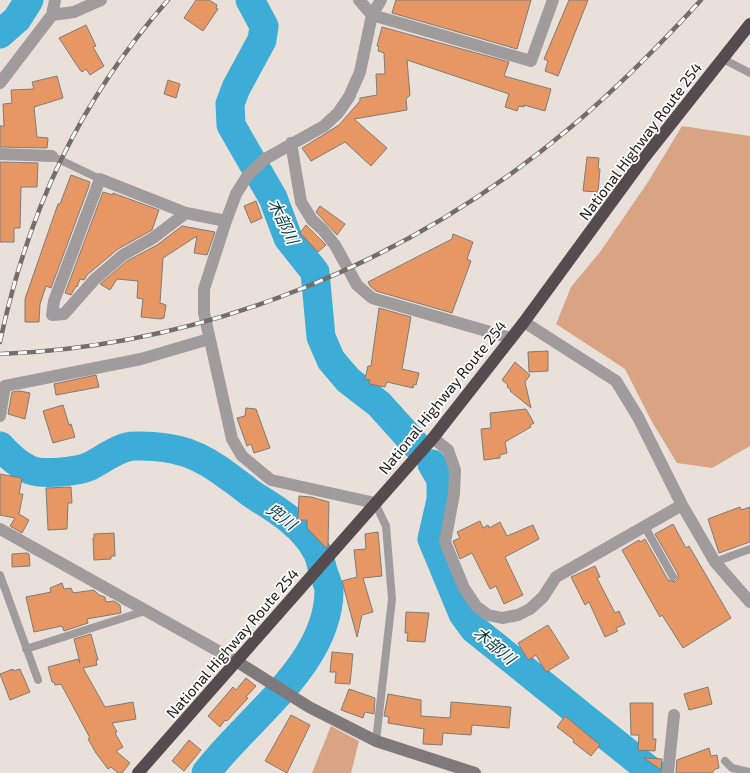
<svg xmlns="http://www.w3.org/2000/svg" width="750" height="773" viewBox="0 0 750 773" font-family="'Exo 2','Noto Sans JP',sans-serif">
  <style>
    .green { fill: #d9a484 }
    .lines { fill: none; stroke-linecap: round; stroke-linejoin: round }
    .river { stroke: #3dadd7; stroke-width: 29 }
    .building { fill: #e69764; stroke: #827a74 }
    .lane { stroke: #a09b9d; stroke-width: 8 }
    .street { stroke: #a09b9d; stroke-width: 12 }
    .secondary { stroke: #80797c; stroke-width: 12 }
    .highway { stroke: #564c50; stroke-width: 12 }
    .rail-casing { stroke: #746d69; stroke-width: 4.5 }
    .rail { stroke: #fff; stroke-width: 3; stroke-dasharray: 9; stroke-linecap: butt }
    .labels { text-anchor: middle; dominant-baseline: central; stroke-width: 3.5; stroke-linejoin: round; paint-order: stroke }
    .street-label { font-size: 15px; fill: #1b1715; stroke: #fff }
    .water-label { font-size: 16px; font-style: italic; fill: #053849; stroke: #fff }
  </style>
  <rect width="100%" height="100%" fill="#eae0da"/>
  <path class="green" d="M682,126L750,136V446L712,468L677,463L652,422L625,369L556,324L571,287L600,252L648,182Z
    M331,726L359,741L351,773H312Z"/>
  <g class="lines">
    <path class="river" d="M250,0L264,26L262,40L236,88L230,104L231,125L273,198L288,238L315,272L321,337L331,360L348,380L379,404L415,444
      M0,34L17,19L29,0
      M0,446C8,455 19,465 30,470C43,475 77,472 90,466C104,459 119,446 135,446C176,445 200,454 232,479C241,485 248,492 258,498C279,511 304,527 316,550C320,556 321,564 323,571C325,577 328,584 329,589C330,664 246,719 206,773
      M432,464L441,480V500L432,539L463,614L474,629L653,773"/>
  </g>
  <path class="building" d="M196,0H209L217,5L216,8L218,9L203,31L184,18Z
    M396,0H531L517,49L392,13Z
    M569,0H588L558,76L545,71L548,61L544,59Z
    M86,25L96,46L93,47L104,66L90,75L86,69L82,72L80,70L59,38Z
    M382,27L509,62L504,76L551,89L545,111L524,105V107L519,106L517,111L505,107L509,94L407,60L410,95L406,99L407,110L354,119L387,148L371,166L345,142L311,161L302,148L339,125L360,101V98L377,95L376,74H385L384,53L378,51L379,47L377,46Z
    M57,76L63,98L34,107L37,137L48,138L47,148L0,147V126H4L3,104L12,103L11,90L34,89L32,82Z
    M168,80L180,84L176,98L164,94Z
    M587,157L599,158L598,169H600L598,192L583,191Z
    M0,162L38,163L37,187H21L20,228H14V242H0Z
    M71,175L90,182L89,186L51,288L46,286L40,304L39,322H25V299L58,204H60Z
    M103,192L113,195V193L159,210L152,230L118,249L87,275L84,280L80,279L77,287L76,286L71,295L65,293Z
    M256,201L262,218L251,223L244,206Z
    M320,206L345,224L337,235L316,212Z
    M306,225L326,245L318,252L300,233Z
    M182,226L215,232L207,255L194,253L197,236L163,258L160,303L166,305L164,318L161,319L141,317L143,299L137,298L138,281L117,279L110,290L100,284L127,261L157,245Z
    M453,234L473,242L467,259L471,261L452,313L376,291L370,286L368,282L452,239Z
    M379,308L411,317L402,369L419,373L416,385L414,384L413,388L387,382L385,387L369,384L370,380L365,379L368,366H371Z
    M548,351V371L529,372L528,352Z
    M515,362L530,375L525,382L531,408L510,391L511,390L507,387L508,385L502,380Z
    M96,375L99,387L56,395L54,384Z
    M20,391L30,393L25,419L8,414L12,392Z
    M63,405L69,425L71,424L75,437L53,443L43,411Z
    M246,408L256,409L270,448L254,453L251,444L247,446L237,418L245,416Z
    M526,409L534,423L530,425L531,427L505,442L507,453L500,455V458L484,460L481,429L491,428L490,413Z
    M0,474L22,478L19,494H23L19,514L29,520L22,533L10,526L15,518L0,515Z
    M71,487L72,503H68L67,529L48,530L46,488Z
    M299,496L311,497L329,502L328,546L326,548L307,528V520H298Z
    M740,507L741,510L750,507V542L719,553L708,519Z
    M480,521L483,528L488,525L489,528L500,522L507,536L533,525L539,539L505,557L523,595L504,604L496,586L490,589L472,553L460,559L453,541L460,538L457,532Z
    M673,524L686,548L689,546L731,618L683,648L662,615L660,617L622,550L639,540L640,542L645,539L668,580L675,582L678,579V574L655,534Z
    M378,532L382,576L363,578L373,612L362,615L357,637L342,581L357,577L354,550L366,549L365,534Z
    M114,533L115,556H111V559L94,560L93,538H94V534Z
    M27,553L29,554L30,566L12,567V554Z
    M595,566L600,577L597,578L615,613L619,611L625,624L616,628L618,631L605,637L589,602L585,605L571,577Z
    M62,583L64,589L71,588L73,593L94,590L99,595L105,597L106,602L114,601L120,605L121,613L87,619L88,623L64,631L62,626L34,632L26,597L51,592L50,588Z
    M406,612L429,613L425,642L407,641L408,633H405Z
    M548,625L569,658L546,672L536,655L528,660L518,643Z
    M91,634L98,660H96L97,665L83,668L105,707L133,702L136,719L112,723L117,732L115,733L123,747L116,751L130,763L122,773H118L111,767L108,769L96,753L88,739L90,738L61,684L55,685L54,682H52L48,667L78,659L80,663L74,639Z
    M332,652L353,654L350,684L335,683L336,672H330Z
    M13,669V671L20,669L30,692L10,700L0,674Z
    M246,678L256,686L246,697L248,698L227,721L225,720L220,727L208,716L233,687L236,690Z
    M708,687L712,704L689,710L684,694Z
    M349,689L375,698L374,714L365,712L363,718L341,710Z
    M388,694L421,700V716L450,718L451,702L511,707L509,728L472,725L471,735L443,733L442,745L423,744L424,729L388,723L389,717L384,716Z
    M630,703H653V739H656L655,751L638,750L639,735H631Z
    M291,715L310,725L287,773L265,761Z
    M565,716L600,745L591,756L573,742L574,740L557,727Z
    M189,740L201,750L184,771L172,761Z
    M709,748L711,756L717,755L719,768L715,769L712,773H676L677,760Z
    M644,758L662,759L661,770Z"/>
  <g class="lines">
    <path class="lane" d="M723,59L750,73
      M52,156L100,179
      M375,503L386,526L392,599L376,741
      M645,527L673,577
      M715,562L750,549
      M0,575L38,680
      M26,649L145,611
      M725,761L732,768L750,772"/>
    <path class="street" d="M359,0L372,15L531,61L553,0
      M52,15L74,12L101,0
      M0,83L52,15L55,0
      M291,143L301,202L312,220L322,229L335,245L357,285L372,298L511,338
      M0,154L52,156
      M186,213L153,238L123,255L95,279L64,314L52,315L54,301L100,179L186,213L226,221
      M524,322L616,381L638,417L682,505L715,562L750,602
      M0,416L5,386L141,359L209,339
      M433,438L448,450L455,470L454,494L445,542L464,588L476,606L488,615L502,618L518,615L530,609L543,597L556,577L682,505
      M375,503L271,480L242,456L232,439L204,313V289L226,221L236,194L248,175L265,159L324,126L338,113L349,97L360,72L372,15L381,0
      M0,529L236,661
      M668,773L674,715"/>
    <path class="secondary" d="M236,661L309,707L376,741L475,773"/>
    <path class="highway" d="M138,773L433,438L524,322L644,158L750,24"/>
    <defs>
      <path id="rail" d="M0,342C28,211 79,101 168,0
        M0,354C208,346 412,261 571,127C617,88 660,45 701,0"/>
    </defs>
    <use href="#rail" class="rail-casing"/>
    <use href="#rail" class="rail"/>
  </g>
  <g class="labels">
    <g class="street-label">
      <text transform="translate(640 141) rotate(-53)">National Highway Route 254</text>
      <text transform="translate(442 397) rotate(-51)">National Highway Route 254</text>
      <text transform="translate(232 643) rotate(-49)">National Highway Route 254</text>
    </g>
    <g class="water-label">
      <text transform="translate(284 221) rotate(64)">木部川</text>
      <text transform="translate(282 516) rotate(37)">兜川</text>
      <text transform="translate(495 645) rotate(40)">木部川</text>
    </g>
  </g>
</svg>
